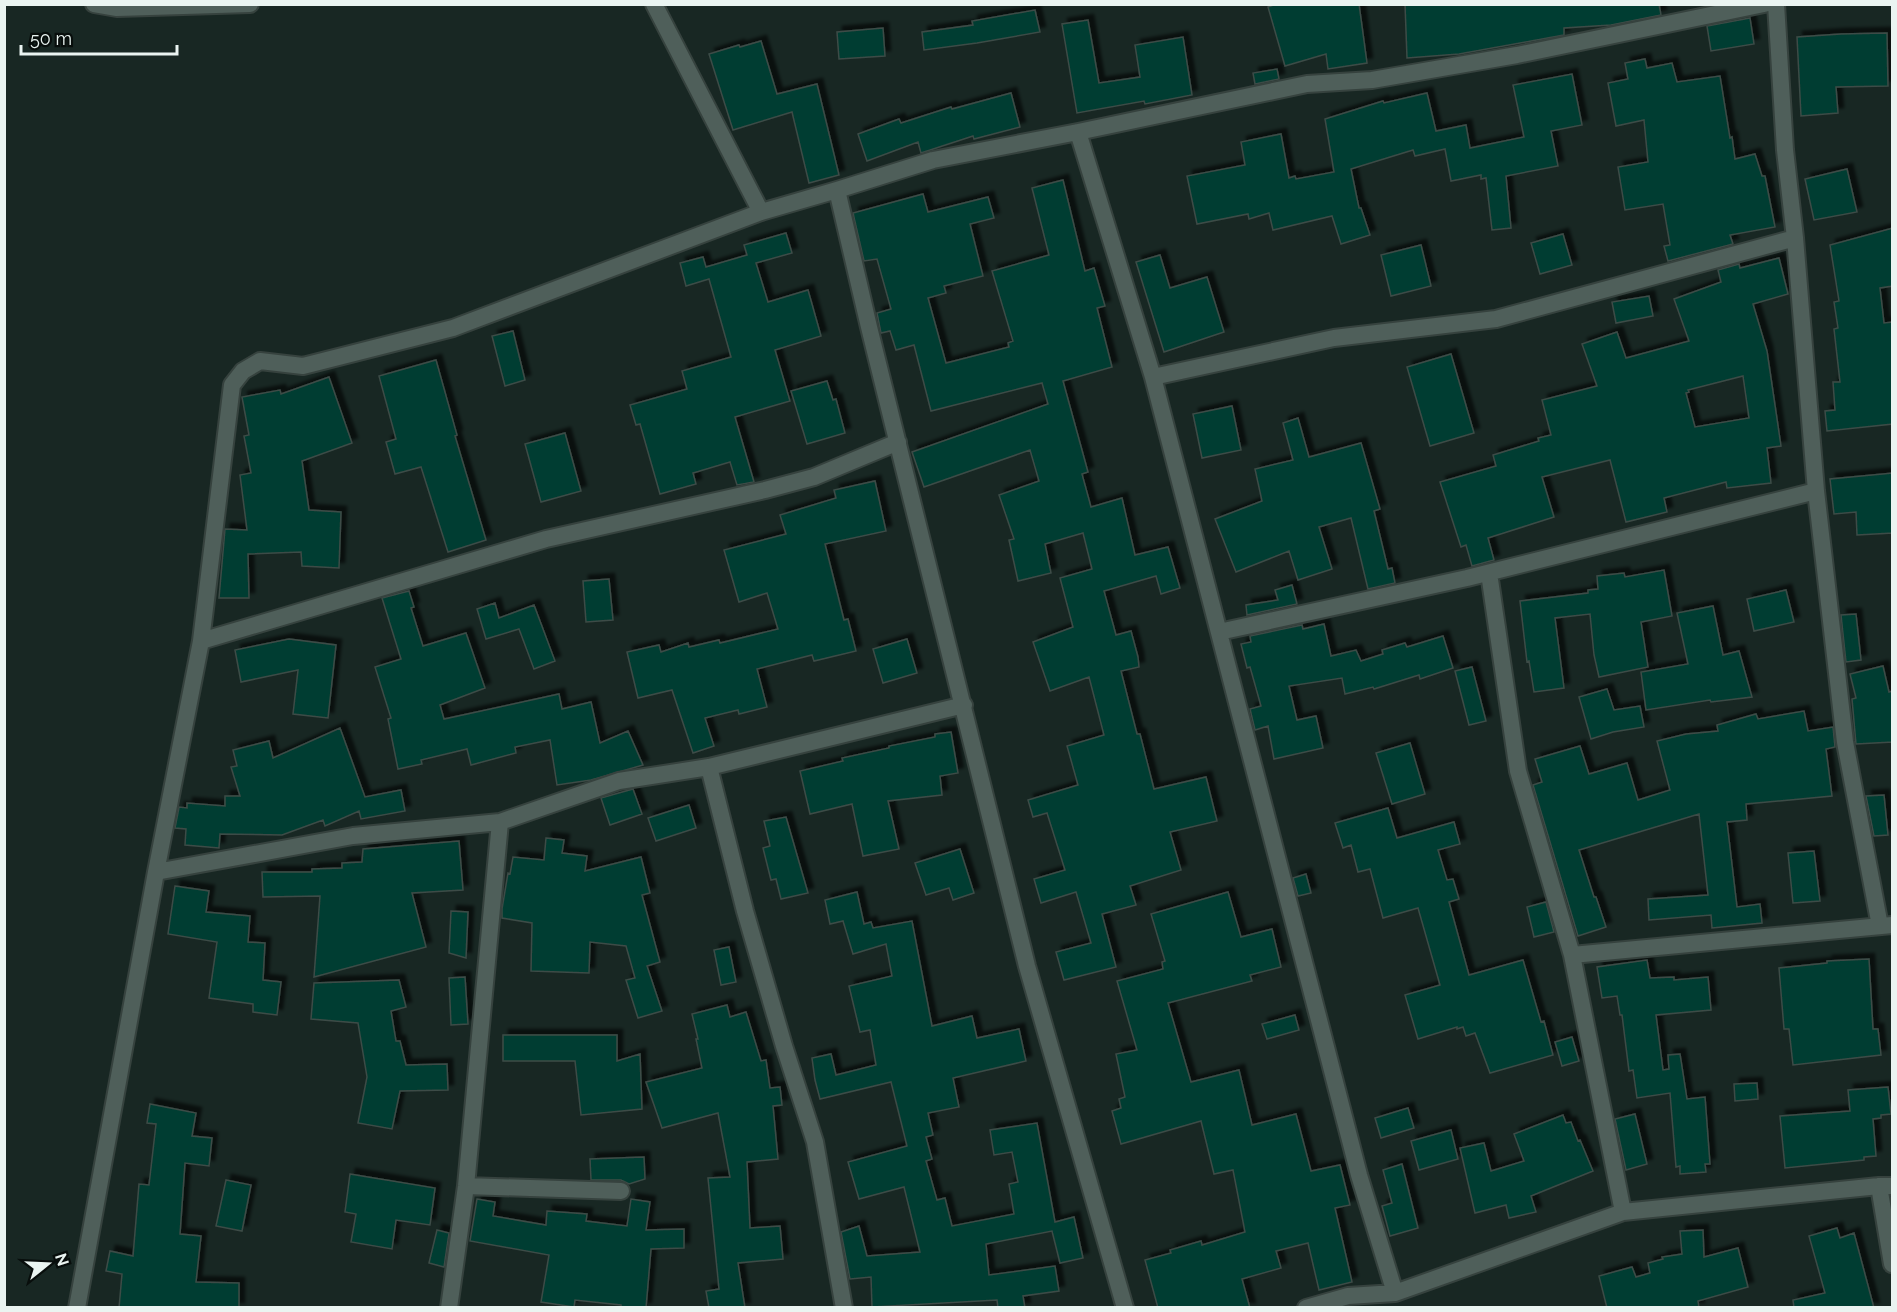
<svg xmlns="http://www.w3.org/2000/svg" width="1897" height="1312" viewBox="0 0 1897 1312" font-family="Raleway,sans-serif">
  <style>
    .building { fill: #003d31; stroke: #3c4c47; stroke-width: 1.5; fill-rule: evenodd; filter: url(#shadow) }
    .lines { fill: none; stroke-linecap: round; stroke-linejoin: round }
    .minor-casing { stroke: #36423e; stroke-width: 20 }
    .minor { stroke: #4f5f5a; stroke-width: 16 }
  </style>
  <defs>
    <filter id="shadow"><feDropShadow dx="5.5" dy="-5.5" stdDeviation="1.5" flood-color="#0009"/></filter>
  </defs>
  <rect width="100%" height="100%" fill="#182723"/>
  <path class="building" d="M1276,4H1359L1367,63L1328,69L1326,54L1285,66L1268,7Z
    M1405,4H1659L1661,15L1611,25L1564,28V35L1459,54L1407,58Z
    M1035,10L1040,32L977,43L924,50L922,32L973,25L972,21Z
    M1750,18L1754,44L1711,51L1707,26Z
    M1088,20L1099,83L1140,77L1135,45L1183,37L1192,95L1145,104L1144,101L1077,113L1062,24Z
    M883,28L885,56L839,59L837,32Z
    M1887,33L1888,86L1836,87L1838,113L1801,116L1797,37L1841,34Z
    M761,41L777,94L817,84L839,175L809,183L792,112L733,130L709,54L739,45L740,47Z
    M1645,59L1647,68L1672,63L1677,82L1720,76L1730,138L1732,137L1735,159L1755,154L1762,176H1765L1775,227L1730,235L1733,244L1668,261L1664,246L1670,245L1663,204L1625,210L1618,167L1648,162L1644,120L1616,126L1608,83L1628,79L1625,63Z
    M1277,69L1279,79L1255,84L1253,73Z
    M1572,74L1582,125L1551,131L1558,166L1506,176L1511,228L1492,230L1486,178L1481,179V175L1451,181L1445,149L1415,156L1413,150L1351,169L1359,208H1361L1370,235L1341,244L1332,216L1273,230L1269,213L1249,219L1248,214L1197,224L1187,176L1245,165L1241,142L1281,134L1289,178L1295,176L1296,179L1334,172L1325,119L1383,101L1384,103L1427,93L1436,131L1466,125L1470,148L1524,137L1513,85Z
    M1011,93L1020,127L974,139L973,136L921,153L918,142L867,161L858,134L899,119L901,123L951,107L952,109Z
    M1847,169L1857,212L1814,220L1805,179Z
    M1063,180L1085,271L1094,268L1105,306L1097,308L1112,367L1063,381L1088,472L1082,474L1091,507L1122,498L1135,555L1168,547L1180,588L1161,594L1156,576L1104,591L1116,635L1131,631L1138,657L1139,667L1121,671L1137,734H1140L1154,789L1206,777L1217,821L1170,832L1181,870L1130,886L1136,905L1102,914L1116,967L1064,980L1056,952L1091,943L1076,892L1041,903L1034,879L1065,870L1047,813L1033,817L1028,800L1078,785L1067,746L1104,735L1089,677L1050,691L1033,642L1073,627L1060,578L1092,569L1083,533L1045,544L1051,573L1018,581L1009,540L1014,539L999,495L1039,481L1030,450L924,487L912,452L1048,404L1042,383L931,411L914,345L896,350L890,331L881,333L877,313L891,309L877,259L864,261L853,213L923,194L928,212L988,197L994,218L970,224L983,276L944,286L946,293L928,298L946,363L1009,347L1008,343L1013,341L992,271L1049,255L1032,188Z
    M1893,228V286L1880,288L1884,323L1893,322V424L1827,431L1825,411L1835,410L1833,382H1840L1834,329L1838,328L1834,302L1839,301L1830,245Z
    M786,233L792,253L756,263L768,302L808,290L821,336L775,350L790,401L735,417L754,482L737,485L730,462L693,473L696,484L660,494L640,424L636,425L630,405L687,389L682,371L731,357L709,279L686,286L680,263L703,257L706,267L747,255L744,245Z
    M1563,234L1572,265L1540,274L1531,243Z
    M1421,245L1431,286L1391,296L1381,255Z
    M1160,255L1170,288L1207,277L1224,332L1164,352L1136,262Z
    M1779,258L1788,294L1753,304L1767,351L1781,446L1767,448L1771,483L1727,488L1726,482L1664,498L1667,512L1626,522L1610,460L1542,477L1554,517L1488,538L1494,560L1472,566L1466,545L1461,547L1440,482L1496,466L1493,455L1539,441L1538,438L1551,435L1542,400L1597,386L1582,344L1617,332L1626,358L1689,341L1674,299L1721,282L1718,270L1739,264L1740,268ZM1743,376L1749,418L1695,427L1686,393L1689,392L1688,390Z
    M1649,296L1653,316L1616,323L1612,302Z
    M513,331L525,380L505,386L492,336Z
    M1451,354L1474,433L1430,446L1407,367Z
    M436,360L457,435L455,436L486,540L448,552L421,467L395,474L386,442L396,439L379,376Z
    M329,377L352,443L302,461L309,510L341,512L339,568L302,566L301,552L248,554L249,598H219L225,529L247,530L240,475L251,473L244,436L249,435L242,397L280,390L281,394Z
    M827,381L833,400L836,399L845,433L807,444L791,391Z
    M1232,406L1241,450L1202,458L1193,414Z
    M1298,418L1309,457L1361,443L1380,509L1374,511L1388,569L1392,568L1395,583L1368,589L1351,518L1319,527L1332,569L1298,580L1289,551L1236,572L1215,519L1262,501L1255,469L1293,460L1283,423Z
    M565,433L581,491L541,502L525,444Z
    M1893,473V533L1857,535L1856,512L1834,514L1830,479Z
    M875,481L886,531L825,544L844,620L848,619L856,651L814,661L812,655L757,669L767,707L739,714L738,710L705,718L714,746L693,753L672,690L638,698L627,652L659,645L661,652L688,643L689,647L719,640L720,643L778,629L767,593L739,602L724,550L786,534L780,515L836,498L834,490Z
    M1664,570L1672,616L1641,622L1648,667L1599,677L1594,655L1590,614L1555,618L1564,688L1534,692L1529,661L1527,662L1520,601L1588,593V590L1598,589L1597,576L1624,573L1625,577Z
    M609,579L613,620L586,622L583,581Z
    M1292,585L1297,604L1247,615L1246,605L1278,600L1275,590Z
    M1786,590L1794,622L1754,631L1747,599Z
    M409,591L414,607L411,608L423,646L466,633L485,688L440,705L444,719L559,694L562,709L591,702L600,743L628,731L643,765L591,780L557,785L550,740L515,747L516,753L471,765L467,749L421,760L422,764L398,769L388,719L391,718L375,667L401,659L382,598Z
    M495,603L499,618L534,605L555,661L534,669L519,629L486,639L477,609Z
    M1713,606L1723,655L1739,651L1752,697L1711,702L1710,700L1646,710L1641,672L1688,664L1677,613Z
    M1856,614L1861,660L1846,662L1841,615Z
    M1324,624L1331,656L1356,650L1361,661L1383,654L1382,650L1405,643L1407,647L1443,636L1453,668L1420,679L1419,675L1374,689L1373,687L1345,694L1342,678L1289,686L1297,720L1316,716L1323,748L1274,759L1268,726L1255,730L1250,709L1261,706L1250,667L1247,668L1241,644L1251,642L1250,636L1302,625L1303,629Z
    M289,639L336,645L328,718L293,714L298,670L241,682L235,650Z
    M907,639L917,673L883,683L873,649Z
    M1883,666L1889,692L1893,691V742L1856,744L1852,699L1856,698L1850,674Z
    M1472,667L1486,721L1469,725L1455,671Z
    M1607,689L1614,710L1640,706L1644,727L1613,732L1591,739L1579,697Z
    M1804,711L1808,731L1833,727L1835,747L1826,749L1832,796L1746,804L1747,820L1727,822L1737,907L1760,904L1762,923L1712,928L1711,915L1649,920L1648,899L1708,895L1699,814L1579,850L1594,897H1596L1606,927L1578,936L1533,785L1542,782L1535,759L1580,746L1589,774L1627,763L1638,800L1670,790L1657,741L1686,734L1718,731L1717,725L1756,714L1758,719Z
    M340,728L365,797L401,790L405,811L361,819L359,811L325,826L323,820L282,835L220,834L219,848L185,845L186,829L175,828L179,807L187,808V803L225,806V796H240L231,767L237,766L233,750L269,741L273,758Z
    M951,732L958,773L940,776L942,795L888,801L899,849L863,856L852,804L810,814L800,771L843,761L842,758L889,748V746L935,737V734Z
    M1410,743L1425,794L1392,804L1376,753Z
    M633,789L642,814L610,825L601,798Z
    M1884,795L1888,835L1874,836L1866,796Z
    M689,805L696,828L656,841L648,818Z
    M1388,808L1397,838L1454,822L1460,844L1438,850L1447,880L1453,879L1459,899L1449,902L1469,975L1523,960L1541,1022L1544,1021L1553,1055L1490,1073L1475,1033L1466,1036L1463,1027L1457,1029V1027L1418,1039L1405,995L1440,985L1418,908L1383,918L1370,869L1358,872L1351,845L1343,848L1335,823Z
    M786,817L808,893L781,899L776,879L771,880L763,848L770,846L764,821Z
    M546,838L564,840L562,853L587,856L585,871L641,857L650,893L642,895L660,962L647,966L662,1011L638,1018L626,980L635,978L626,946L590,942L589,973L531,971L532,923L502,918V909L508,873L510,874L513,857L544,860Z
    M459,841L463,890L412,893L426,947L314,977L320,896L263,897L262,872H312V869L342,868V863L362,862L363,849Z
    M960,849L974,893L953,900L949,888L926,895L915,863Z
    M1814,851L1820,901L1793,903L1788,853Z
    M1306,874L1311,893L1298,896L1293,878Z
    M175,886L209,891L206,912L250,916L248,942L265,943L263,980L281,982L277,1015L253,1012V1004L209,998L217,942L168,934Z
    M857,892L864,924L871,922L873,928L912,921L932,1026L972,1016L977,1038L1019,1029L1026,1061L953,1078L959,1107L928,1113L933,1135L926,1137L932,1159L926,1161L937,1200L945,1198L952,1226L1014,1214L1009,1184L1018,1182L1012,1152L994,1155L990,1130L1037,1123L1055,1222L1074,1217L1083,1258L1060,1263L1052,1231L986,1244L989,1275L1055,1266L1059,1291L1023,1296L1025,1308H998L997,1300L872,1307L871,1277L850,1279L841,1232L859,1226L867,1256L920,1252L904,1187L859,1199L848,1162L907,1146L891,1082L820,1099L815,1080L812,1058L831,1054L836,1075L876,1065L870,1030L860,1032L849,986L892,976L886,944L853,954L843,921L830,924L825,900Z
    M1228,892L1241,937L1272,929L1281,967L1250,975L1252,981L1168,1003L1191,1082L1239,1070L1252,1125L1296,1114L1311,1171L1340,1165L1350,1205L1335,1208L1352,1282L1319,1290L1308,1243L1276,1251L1281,1268L1242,1279L1250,1308H1158L1145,1260L1171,1253L1170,1250L1201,1241L1202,1245L1245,1232L1233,1170L1214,1174L1201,1121L1121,1144L1112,1111L1121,1108L1119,1099L1125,1097L1116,1054L1137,1050L1117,981L1163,969L1162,962L1165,961L1151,914Z
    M1546,902L1554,932L1534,937L1527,907Z
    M451,911L468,912L466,958L449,953Z
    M729,947L736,982L721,985L714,950Z
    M1869,959L1873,1029H1878L1881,1055L1793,1065L1789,1029H1784L1779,968L1827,963V961Z
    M1647,960L1650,978L1674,977V980L1708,977L1711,1010L1656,1015L1663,1070L1669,1069L1668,1055L1680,1054L1687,1099L1705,1097L1710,1164H1705L1706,1172L1680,1174V1166L1676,1167L1670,1093L1637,1098L1633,1070L1629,1071L1622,1015H1620L1617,996L1602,998L1597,967Z
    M465,977L468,1024L451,1025L449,978Z
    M399,980L406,1007L391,1011L396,1041H400L406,1065L447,1064L448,1090L400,1091L392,1129L358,1123L367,1077L358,1023L311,1019L314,983Z
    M727,1005L730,1017L746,1012L761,1061L766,1060L770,1088L780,1087L782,1105L773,1106L778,1159L747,1162L750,1228L780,1226L783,1259L738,1263L745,1308H709L706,1291L719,1289L708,1178L730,1177L718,1113L662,1128L646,1082L702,1068L696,1039H698L692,1014Z
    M1295,1015L1299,1030L1267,1039L1262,1024Z
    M503,1035H617V1061L640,1054L642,1109L581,1115L575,1061H503Z
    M1572,1037L1579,1061L1562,1066L1555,1042Z
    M1757,1083L1758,1099L1735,1101L1734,1084Z
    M1888,1087L1891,1114L1881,1115V1118L1873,1119L1876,1156L1864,1157V1160L1785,1168L1780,1116L1850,1111L1848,1090Z
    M150,1104L196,1113L192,1136L212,1138L209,1166L185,1163L180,1234L201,1236L196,1282L239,1283V1308H119L122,1274L106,1271L110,1251L133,1256L139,1184L149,1185L156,1124L147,1123Z
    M1408,1108L1414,1128L1381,1138L1375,1118Z
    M1635,1114L1647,1164L1626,1170L1615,1119Z
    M1563,1115L1566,1123L1571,1122L1578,1141L1580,1140L1593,1171L1531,1196L1536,1212L1509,1218L1506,1205L1475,1213L1460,1148L1484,1143L1491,1171L1524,1161L1514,1134Z
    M1451,1130L1458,1159L1419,1170L1411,1141Z
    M644,1157L645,1179L629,1184L621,1180H591L590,1159Z
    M1402,1164L1418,1228L1390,1236L1382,1206L1392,1203L1383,1170Z
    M350,1174L435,1188L430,1225L396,1220L392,1249L351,1242L356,1214L345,1212Z
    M226,1180L251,1185L242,1231L216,1226Z
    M477,1199L495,1202L493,1216L546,1225L547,1211L587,1214L586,1221L627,1226L631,1199L650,1202L646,1230L684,1229V1248L651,1249L646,1308H621V1305L575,1300L574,1307L541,1302L549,1255L470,1241Z
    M1837,1228L1840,1238L1854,1233L1874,1308H1794L1793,1300L1825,1293L1809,1236Z
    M437,1230L449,1233L444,1267L429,1263Z
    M1703,1230L1704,1257L1738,1248L1748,1287L1698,1301L1699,1308H1607L1599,1276L1632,1267L1636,1277L1650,1273L1648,1263L1663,1259L1662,1257L1682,1254L1680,1231Z"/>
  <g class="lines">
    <defs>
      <path id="minor" d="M94,4L117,8L250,4
        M654,4L761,212
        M1776,4L1785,150L1795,238L1816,491L1845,742L1880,926
        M1078,132L1153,377L1359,1175L1395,1293
        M837,190L869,327L1027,966L1125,1308
        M1153,377L1334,338L1496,319L1795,238
        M1489,573L1518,771L1572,955L1623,1212
        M1219,632L1467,578L1816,491
        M201,641L546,539L765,490L814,477L898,442
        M709,767L745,911L784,1046L815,1142L844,1308
        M156,872L353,836L500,822L619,781L709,767L964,705
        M1572,955L1892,925
        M466,1186L621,1191
        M1879,1186L1892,1264
        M77,1308L156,872L201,641L232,385L243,371L260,361L303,366L453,328L761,212L837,190L933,160L1078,132L1307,84L1372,80L1517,55L1764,4
        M449,1308L466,1186L500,822
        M1306,1308L1348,1296L1395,1293L1623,1212L1879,1186H1892"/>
    </defs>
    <use href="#minor" class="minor-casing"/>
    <use href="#minor" class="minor"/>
  </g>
  <rect width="1897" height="1312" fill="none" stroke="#eaf4f1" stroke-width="12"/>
  <g transform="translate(48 1264) rotate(72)" stroke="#080e0c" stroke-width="4.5" paint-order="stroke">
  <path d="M0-4.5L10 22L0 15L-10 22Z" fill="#eaf4f1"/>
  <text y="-9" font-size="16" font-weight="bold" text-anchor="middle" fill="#eaf4f1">N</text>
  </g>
  <path d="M21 45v9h156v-9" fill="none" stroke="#eaf4f1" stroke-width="3"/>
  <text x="30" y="45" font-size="18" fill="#eaf4f1" stroke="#080e0c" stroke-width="4.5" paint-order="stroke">50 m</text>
</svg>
